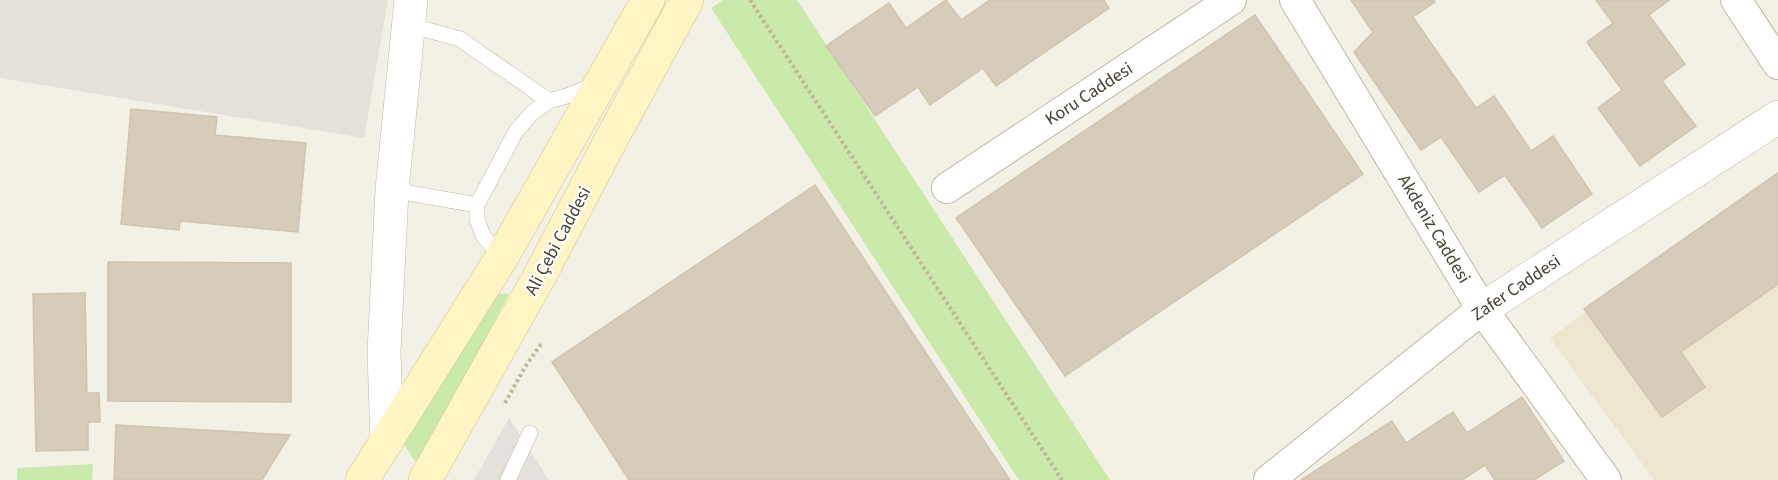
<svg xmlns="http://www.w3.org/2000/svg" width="1778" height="480" viewBox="0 0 1778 480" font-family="'Source Sans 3',sans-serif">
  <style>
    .industrial { fill: #e5e1da }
    .education { fill: #ede6ce }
    .green { fill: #caeaab }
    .parking { fill: #e4e1dd }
    .building { fill: #d5ccba; stroke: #d0c4ac; stroke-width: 1.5 }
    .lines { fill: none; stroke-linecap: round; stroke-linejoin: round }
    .service-casing { stroke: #bfb8a7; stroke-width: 16 }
    .minor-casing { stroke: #bfb8a7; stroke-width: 32 }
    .tertiary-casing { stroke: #bfb8a7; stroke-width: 34 }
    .secondary-casing { stroke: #d6c792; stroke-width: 34 }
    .path { stroke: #c2b597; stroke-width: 4; stroke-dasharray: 3 3; stroke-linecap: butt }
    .service { stroke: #fff; stroke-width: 15 }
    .minor { stroke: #fff; stroke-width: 30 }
    .tertiary { stroke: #fff; stroke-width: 33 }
    .secondary { stroke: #fff4c3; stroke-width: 33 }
    .labels { text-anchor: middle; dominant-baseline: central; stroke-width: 4.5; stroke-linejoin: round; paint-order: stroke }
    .street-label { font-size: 18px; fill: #464034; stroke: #fff }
  </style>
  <rect width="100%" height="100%" fill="#f3f0e5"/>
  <path class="industrial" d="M0,0H388L364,138L0,78Z"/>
  <path class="education" d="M1778,173V480H1654L1550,338Z"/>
  <path class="green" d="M723,0H797L1110,480H1019L711,8Z
    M509,293L419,467L401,440L490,295Z
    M93,464L92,480H17V468Z"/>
  <path class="parking" d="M509,418L549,480H474Z"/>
  <path class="building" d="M946,0L961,20L990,0H1104L1109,8L996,86L983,68L930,105L918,87L875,116L826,46L889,3L906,28Z
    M1351,0H1433L1435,2L1413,17L1476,108L1494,96L1531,151L1553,136L1592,194L1542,228L1505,175L1479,192L1441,137L1421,150L1354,52L1373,32Z
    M1596,0H1669L1649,15L1685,64L1662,81L1696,126L1640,166L1598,108L1622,90L1587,42L1613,23Z
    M1255,15L1363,174L1065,376L956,218Z
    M131,109L217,117L215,135L306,143L298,232L180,221L179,230L121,224Z
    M1778,173V284L1681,352L1705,387L1662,417L1584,309Z
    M815,185L1010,480H629L552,362Z
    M108,262L291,263V402L108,401Z
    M85,293L87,393H99L100,422H88V450L36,451L33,294Z
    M1522,397L1564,461L1534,480H1495L1485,465L1462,480H1301L1392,421L1406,443L1453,412L1467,433Z
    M116,425L290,435L262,480H114Z"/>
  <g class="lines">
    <defs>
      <path id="service" d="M409,25L460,39L549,101
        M392,190L477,205
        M502,257L483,236L477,219V205L516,131L533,112L549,101L570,95L594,85
        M508,480L530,433"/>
      <path id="minor" d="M1295,0L1482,309L1606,480
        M1736,0L1778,64
        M947,188L1231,0
        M1269,480L1482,309"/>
      <path id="tertiary" d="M1482,309L1778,117
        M387,441L384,352L392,190L411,0"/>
      <path id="secondary" d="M362,480L502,257L648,0
        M425,480L538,279L613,136L687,0"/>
    </defs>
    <use href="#service" class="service-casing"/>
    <use href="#minor" class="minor-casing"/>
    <use href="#tertiary" class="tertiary-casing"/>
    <use href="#secondary" class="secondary-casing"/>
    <path class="path" d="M750,0L1062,480
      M505,403L525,367L541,344"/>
    <use href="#service" class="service"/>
    <use href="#minor" class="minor"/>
    <use href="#tertiary" class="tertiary"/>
    <use href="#secondary" class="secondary"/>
  </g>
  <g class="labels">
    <g class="street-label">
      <text transform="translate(1089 94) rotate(-33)">Koru Caddesi</text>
      <text transform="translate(1434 229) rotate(59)">Akdeniz Caddesi</text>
      <text transform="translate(558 241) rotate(-62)">Ali Çebi Caddesi</text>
      <text transform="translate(1516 288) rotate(-34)">Zafer Caddesi</text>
    </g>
  </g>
</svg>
